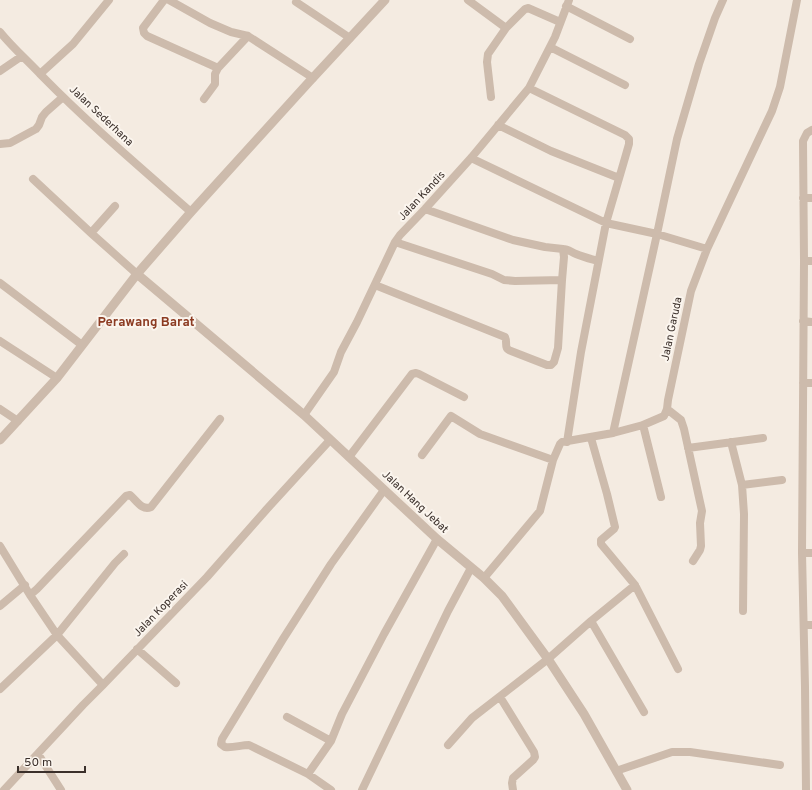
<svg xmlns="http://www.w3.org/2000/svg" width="812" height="790" viewBox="0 0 812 790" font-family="Overpass,sans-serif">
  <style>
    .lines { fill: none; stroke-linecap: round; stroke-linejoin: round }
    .minor { stroke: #cdbbac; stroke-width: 8 }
    .tertiary { stroke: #cdbbac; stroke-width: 9 }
    .labels { text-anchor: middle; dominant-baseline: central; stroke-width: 4; stroke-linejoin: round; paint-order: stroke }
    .street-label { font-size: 11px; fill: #3b302b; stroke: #fbf5ee }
    .quarter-label { font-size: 13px; font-weight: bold; fill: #8c3b22; stroke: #fbf5ee }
  </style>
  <rect width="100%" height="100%" fill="#f4ebe1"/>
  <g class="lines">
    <path class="minor" d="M164,0L143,28L144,33L147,36L218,68
      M169,0L210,23L231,32L248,36L313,78
      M468,0L506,28L525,9L528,8L560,22
      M296,2L350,38
      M566,6L630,39
      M0,32C13,48 28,61 42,76C89,124 141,168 191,212
      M550,47L625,85
      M0,71L22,56
      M40,74L73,44L109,0
      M529,88L625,135L629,139V144L625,158L606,223L581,352L567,442
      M491,97L487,62L488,54L506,28
      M204,99L215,84V74L218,68L248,36
      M498,125L551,151L619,178
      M0,144L10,143L36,129L39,125L42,117L46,112L63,97
      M471,158L606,223L657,234L707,249
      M33,179L91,233L137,274
      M803,198H812
      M91,233L115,206
      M395,242L492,274L504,280L515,281L562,280
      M563,249C568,249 571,252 576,254C583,257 591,259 598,261
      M804,261H812
      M0,283L82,345
      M375,285L505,337C508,343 503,348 511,351L547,365H551L554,362L558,348L562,280L564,257L563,249L545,247L513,240L425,209
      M803,321L812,322
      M0,341L57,378
      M803,383H812
      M0,409L18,421
      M667,409L681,420L684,429L702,511L700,523L701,546L700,550L693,561
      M304,415L334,372L341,352L357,322L395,242L400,235L425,209L471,158L529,88L555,37L569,0
      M643,425L661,497
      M613,433L657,234L677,139L699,64L715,18L723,0
      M591,438L607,494L615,527L614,529L601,540V544L635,585
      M731,442L742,485L744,514L743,611
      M688,448L763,438
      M422,455L451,416L480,434L553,460
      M349,457L412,374L416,373L419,374L464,397
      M742,485L782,480
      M384,490L331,564L283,639L222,739L221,744L225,747C233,748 241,745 249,745L308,774L331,741L342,714L384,634L437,539
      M0,546L30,595L37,589L126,496L130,495C137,501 142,511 151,507L220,419
      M802,553H812
      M484,578L540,511L553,460L560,444L562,442L613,433L643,425L664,416L667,409L668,400L691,291L707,249L772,111L780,87L797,0
      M30,595L57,635L115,563L124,554
      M0,606L25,585
      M591,621L644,712
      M804,625H812
      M137,649L176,683
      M0,689L57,635L103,685
      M500,697L534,752L535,757L533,760L513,778L512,783L513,790
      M287,717L331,741
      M448,745L472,718L548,659L591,621L635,585L678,669
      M38,754L61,790
      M616,771L672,752H690L780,765
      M308,774L331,790
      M4,790L83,705L103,685L207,577L266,510L330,440
      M362,790L448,611L471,568
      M806,790L805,687L802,553L804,261L803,141L807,133L812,130"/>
    <path class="tertiary" d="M137,274L304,415L437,539L484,578L502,596L548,659L584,714L627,790
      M0,440L57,378L137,274L191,212L309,82L385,0"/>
  </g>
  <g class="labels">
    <g class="street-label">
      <text transform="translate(101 116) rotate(43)">Jalan Sederhana</text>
      <text transform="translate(422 196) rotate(-47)">Jalan Kandis</text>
      <text transform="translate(672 329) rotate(-78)">Jalan Garuda</text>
      <text transform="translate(415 502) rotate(43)">Jalan Hang Jebat</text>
      <text transform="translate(161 609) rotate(-46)">Jalan Koperasi</text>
    </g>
    <g class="quarter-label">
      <text x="146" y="323">Perawang Barat</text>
    </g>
  </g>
  <path d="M18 766v6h67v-6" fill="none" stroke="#3b302b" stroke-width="2"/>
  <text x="24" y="766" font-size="12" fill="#3b302b" stroke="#fbf5ee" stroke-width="3" paint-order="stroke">50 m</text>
</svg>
